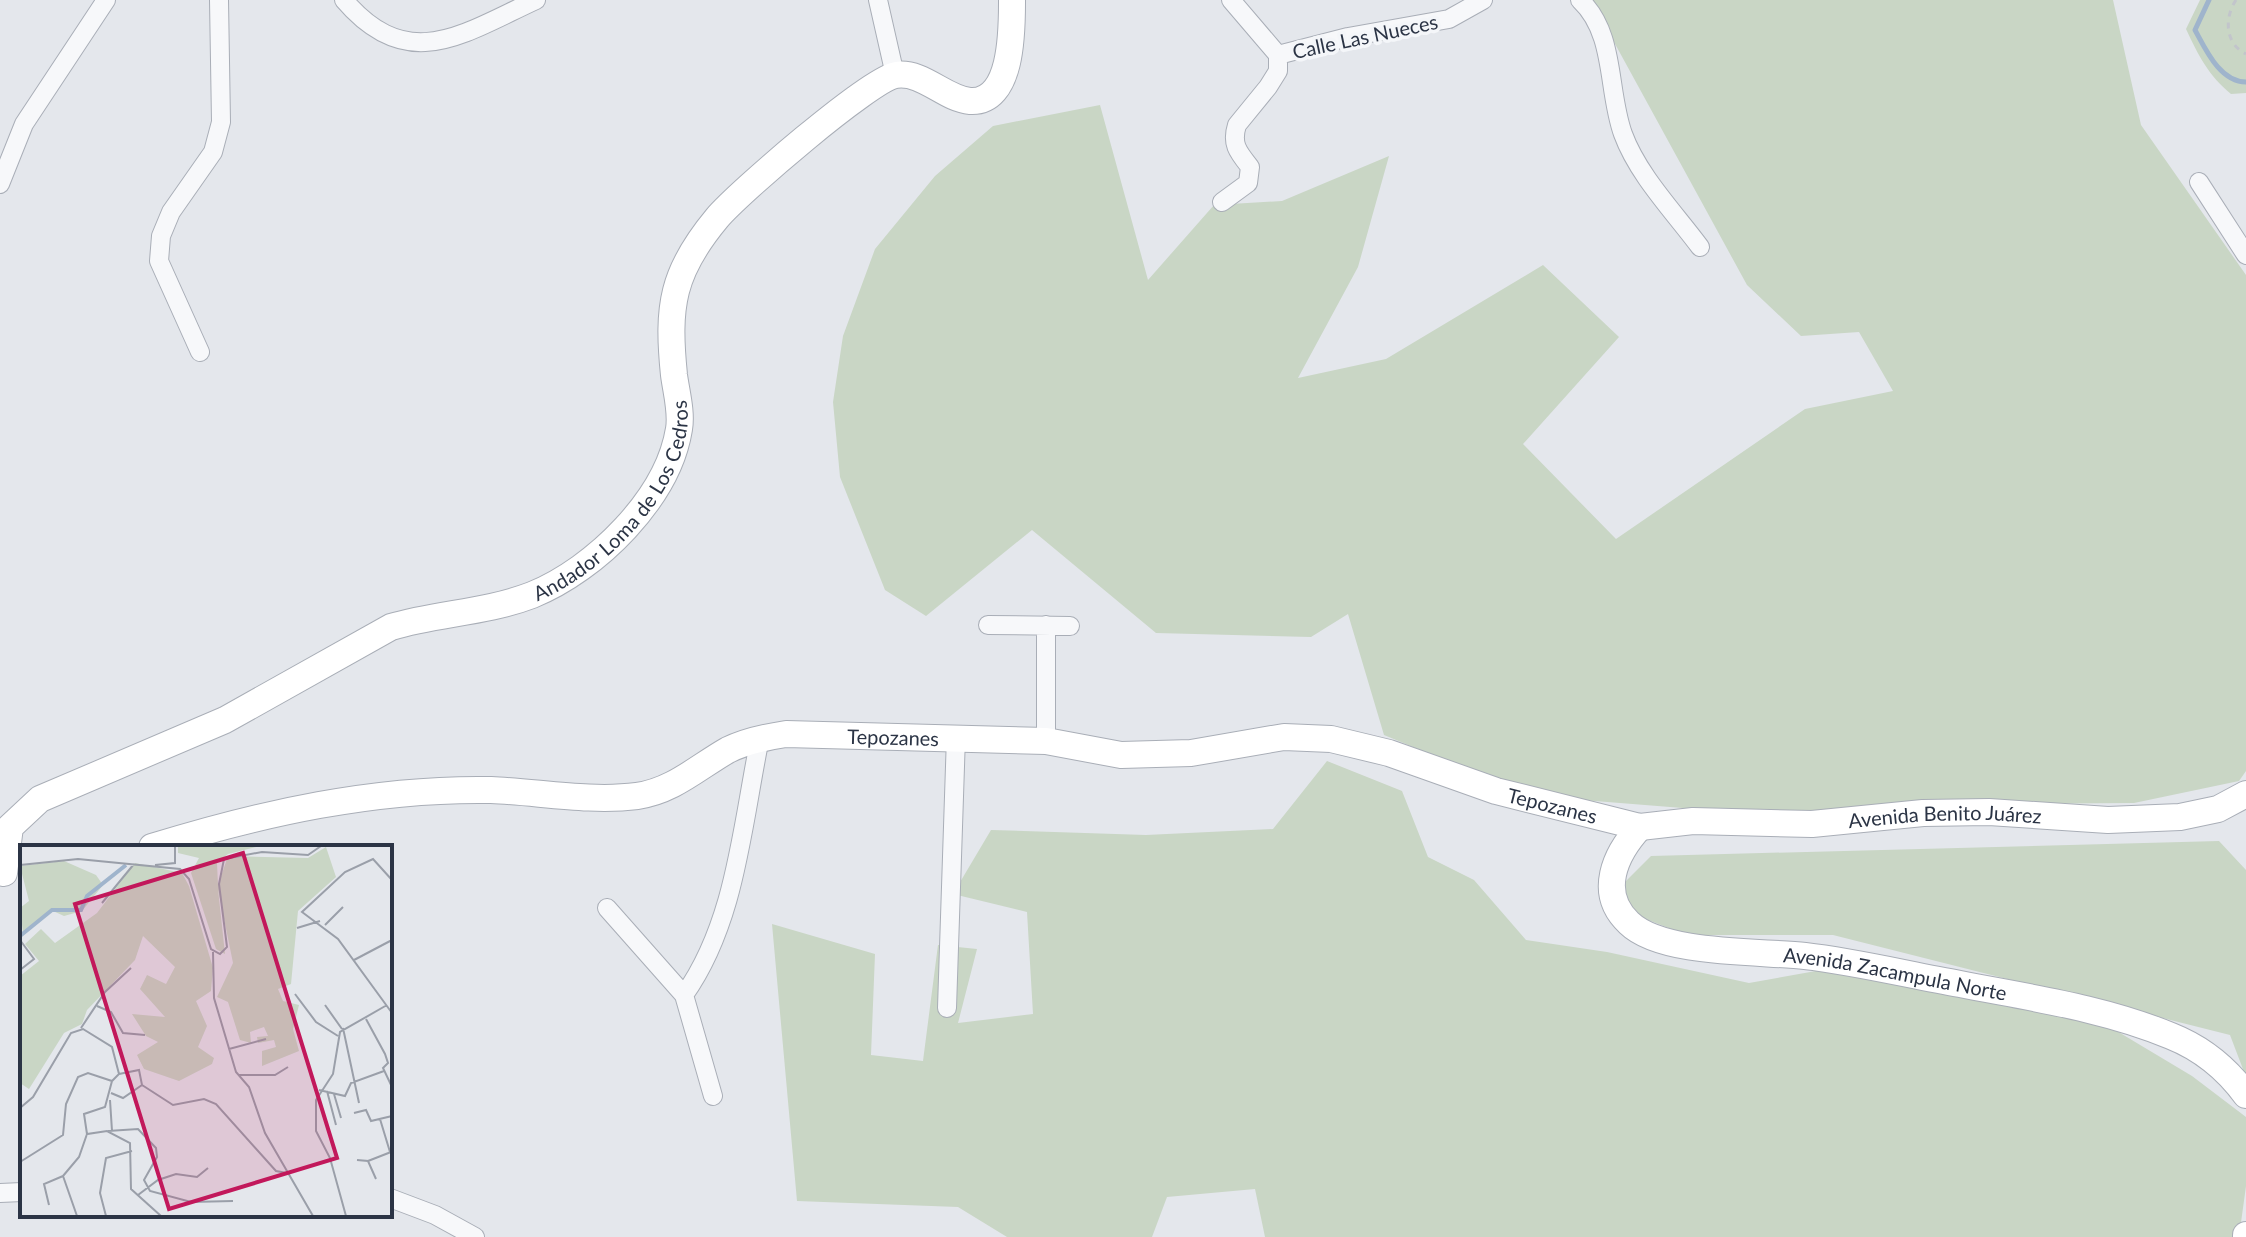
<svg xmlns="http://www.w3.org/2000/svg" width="2246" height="1237" viewBox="0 0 2246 1237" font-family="Lato,sans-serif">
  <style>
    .green { fill: #c9d6c5 }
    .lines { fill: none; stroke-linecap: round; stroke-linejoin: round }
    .stream { stroke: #9fb4cc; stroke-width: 5 }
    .street-casing { stroke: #a9aeb7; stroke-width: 20 }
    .secondary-casing { stroke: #a9aeb7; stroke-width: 28 }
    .path { stroke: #c2c5cb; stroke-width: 3; stroke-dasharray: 6 6; stroke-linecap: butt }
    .street { stroke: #f7f8fa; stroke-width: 18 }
    .secondary { stroke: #fff; stroke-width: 26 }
    .labels { text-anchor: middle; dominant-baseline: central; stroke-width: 7; stroke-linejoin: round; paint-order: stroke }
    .street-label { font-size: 20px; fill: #2b3445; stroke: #f4f6f9 }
    .inset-river { fill: none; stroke: #9fb4cc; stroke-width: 4 }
    .inset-road { fill: none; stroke: #9a9fa9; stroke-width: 2 }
    .view { fill: #c2185b; fill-opacity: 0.15; stroke: #c2185b; stroke-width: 4 }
    .inset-edge { fill: none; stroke: #2b3445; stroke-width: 4 }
  </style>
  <rect width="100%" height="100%" fill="#e4e7ec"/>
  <path class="green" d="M1591,0H2113L2141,125L2246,275V771L2239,781L2134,803L1974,804L1819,819L1532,796L1384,735L1348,614L1311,637L1156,633L1032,530L926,616L885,590L840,477L833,402L843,336L875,249L935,176L993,126L1100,105L1148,280L1214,205L1282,201L1389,156L1358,267L1298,378L1386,359L1543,265L1619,337L1523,444L1616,539L1805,409L1893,391L1859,332L1801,336L1747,285Z
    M2200,0H2246V93L2231,94C2209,76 2198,55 2186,29Z
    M1327,761L1402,791L1428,857L1474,880L1526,940L1607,952L1749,983L1883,959L2075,1006L2192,1076L2246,1117V1186L2239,1237H1265L1255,1189L1167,1197L1152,1237H1007L958,1207L797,1201L772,924L875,954L871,1055L923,1061L938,945L977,949L958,1023L1033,1014L1027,912L953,894L991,830L1146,835L1273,829Z
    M2219,841L2246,870V1077L2230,1035L1833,935H1687L1604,903L1651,856Z"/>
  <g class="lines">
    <path class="stream" d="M2209,0L2195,30C2206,50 2220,82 2246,82"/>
    <defs>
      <path id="street" d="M344,0C408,75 462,34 536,0
        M878,0L895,75
        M1231,0L1278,55
        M1580,0C1616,34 1607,90 1623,134C1638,175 1674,212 1700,247
        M1278,55L1348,37L1449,19L1483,0
        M2199,182L2246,255
        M0,184L24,124L106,0
        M1222,202L1248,183L1250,167C1238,152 1231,144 1237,125L1268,87L1278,71V55
        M200,352L159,261L161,236L171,212L213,152L221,122L219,0
        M988,625L1070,626
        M1046,741V625
        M607,908L684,995
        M947,1008L956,736
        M713,1096L684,995C736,922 742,825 760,738
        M0,1193L22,1192
        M390,1198L435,1215L475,1237"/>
      <g id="secondary">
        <path id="s1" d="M1640,827C1615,854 1597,893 1629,923C1662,955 1760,951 1805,956C1857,962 1909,975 1960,984C2031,998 2104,1008 2171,1036C2201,1048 2227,1069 2246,1095"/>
        <path id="s2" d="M152,847C262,813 375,788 491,790C539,792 590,802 637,796C673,791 698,767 728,750C746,741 766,737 786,734L1046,741L1121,755L1191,753L1284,737L1331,739L1389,753L1496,791L1640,827L1693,821L1812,824L1923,813L1989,812L2108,820L2180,817L2218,809L2246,794"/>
        <path id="s3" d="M4,873L10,827L40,799L225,720L391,627C438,613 485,613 532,595C596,569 668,498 679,429C682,412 676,391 674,375C667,306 672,272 717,218C738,193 870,79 896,75C923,71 945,99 970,101C1013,104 1012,28 1012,0"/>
        <path d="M2246,1237V1235"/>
      </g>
    </defs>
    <use href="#street" class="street-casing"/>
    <use href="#secondary" class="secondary-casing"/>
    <path class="path" d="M2236,0C2224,18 2225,44 2246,54"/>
    <use href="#street" class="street"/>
    <use href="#secondary" class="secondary"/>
  </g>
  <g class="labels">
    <g class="street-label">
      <text transform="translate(1365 36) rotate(-12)">Calle Las Nueces</text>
      <text stroke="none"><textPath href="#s3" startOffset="754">Andador Loma de Los Cedros</textPath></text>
      <text stroke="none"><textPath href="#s2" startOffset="762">Tepozanes</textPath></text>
      <text stroke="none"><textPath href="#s2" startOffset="1434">Tepozanes</textPath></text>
      <text stroke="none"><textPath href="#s2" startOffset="1830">Avenida Benito Juárez</textPath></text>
      <text stroke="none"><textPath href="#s1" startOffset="382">Avenida Zacampula Norte</textPath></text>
    </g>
  </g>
  <g transform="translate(20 845)">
    <rect width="372" height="372" fill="#e4e7ec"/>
    <path d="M158,1H240L208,9L197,18L198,40L208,11L288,13L306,2L316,32L278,66L271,139L258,144L263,156L279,160L273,184L279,206L242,221V206L256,202L254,195L238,198L237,192L248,191L244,182L230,187L231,198L220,195L208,157L197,152L213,118L198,44L205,109L196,104L171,28L179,13L158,8ZM44,16L76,30L83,40L62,66L44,71L33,66L3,88L0,63L9,56L0,21ZM115,18L162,28L169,41L193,123L191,146L176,156L187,181L178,202L194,213L192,219L159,236L124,224L117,210L138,197L126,191L112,169L145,172L120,144L127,130L146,139L155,122L123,91L115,115L67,165L62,179L44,188L9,244L0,238V131L19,116L5,99L21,84L35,98L77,68Z" fill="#c9d6c5"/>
    <path class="inset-river" d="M0,91L32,65H61L67,51L106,20"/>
    <path class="inset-road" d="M0,20L58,14L160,24L169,34L191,104L200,109L207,102L199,39L204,14L242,7L288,10L301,1M135,20L155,18V1M372,35L353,14L325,27L282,67L318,94L372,168M82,58L114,19M305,80L323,62M277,83L300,76M193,107L194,153L216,227L229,242L245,288L293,371M334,115L372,95M0,125L14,114L0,95M275,149L296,177L318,191M305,160L322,184M77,161L91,167L103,188L125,190M346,174L365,209L368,218L363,223L372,242M61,183L85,147L111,123M323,183L339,258M209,204L246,194M99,229L119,225L122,240L153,260L184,254L196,259L256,326L267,328M218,230H255L268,222M92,236L85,262L64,269L67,289L87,286L110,298L111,344L141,371M299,245L325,251L331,238L364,226M307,246L316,280M91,248L103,253L122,240M314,249L321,273M90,255L92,286M0,263L13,252L51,188L63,184L92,202L99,229L92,236L68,228L58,232L46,259L43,290L0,317M334,268L346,265L351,276L372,271M360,274L370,307M88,286L118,284L136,303L137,312L124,335L130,346L171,357L213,356M337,315L348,316L356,334M348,316L371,307M43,331L59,312L67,289M43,331L57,371M118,350L138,335L156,329L177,332L188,323M29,360L24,339L43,331M86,371L80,348L86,313L112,306M326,371L310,313L296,286V255L313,229L320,187L367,160"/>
    <path class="view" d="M223,8L317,313L149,364L55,59Z"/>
    <rect width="372" height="372" class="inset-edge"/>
  </g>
</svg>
